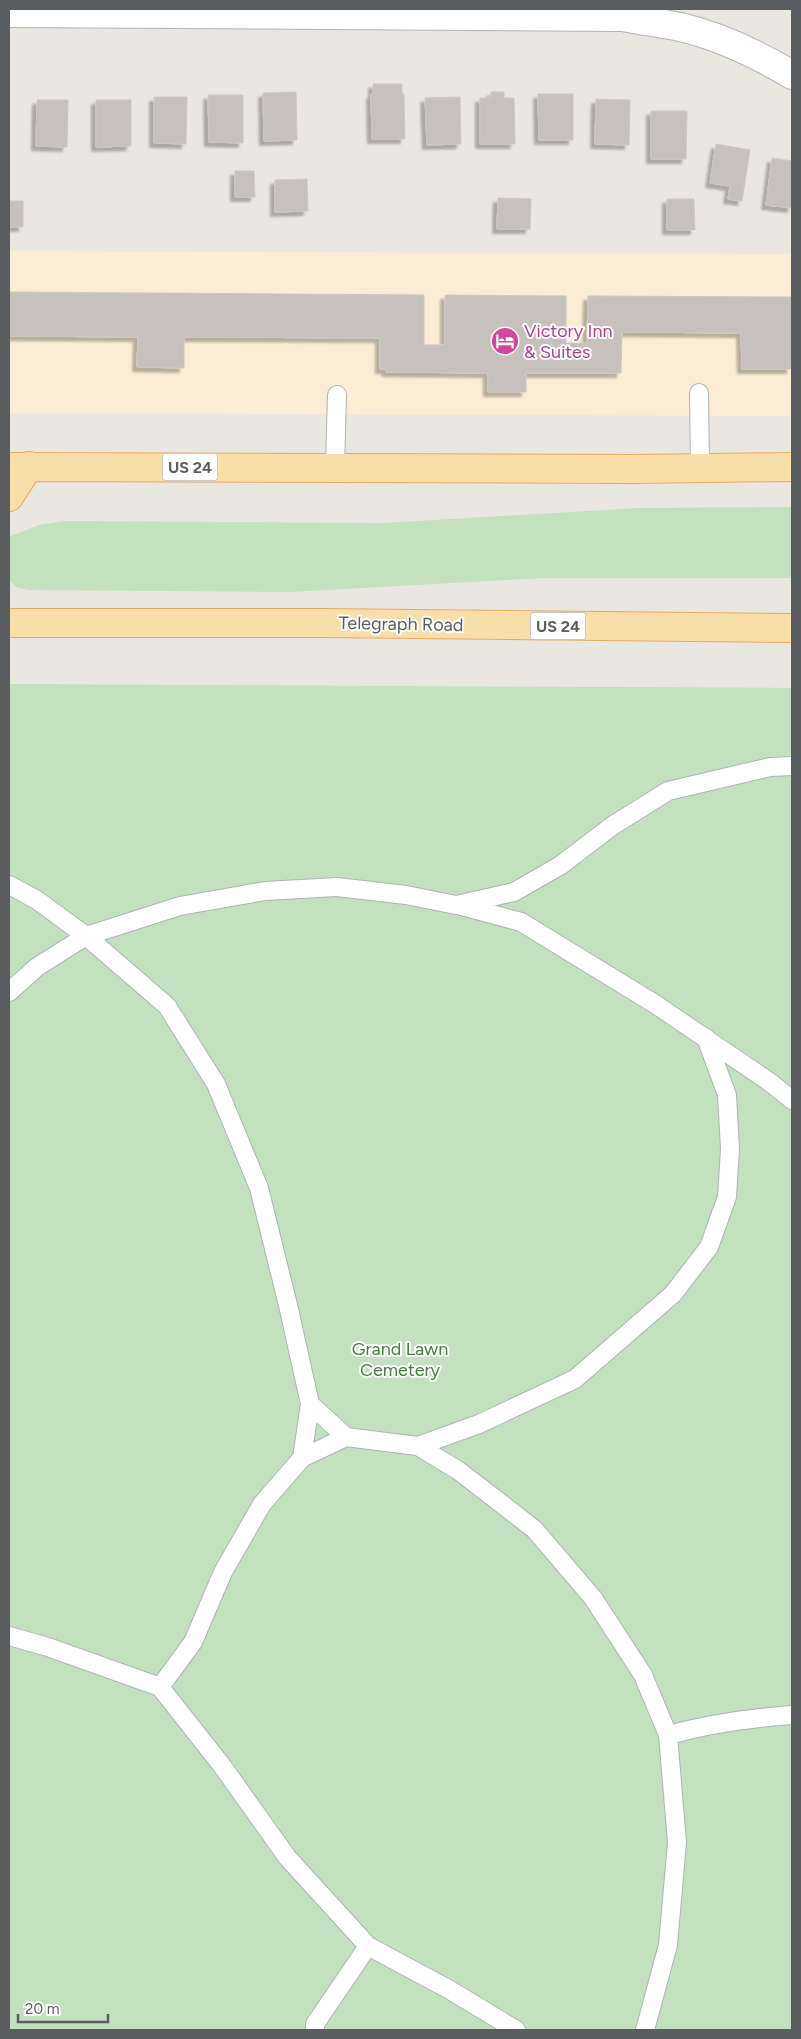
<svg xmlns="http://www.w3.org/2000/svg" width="801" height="2039" viewBox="0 0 801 2039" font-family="Figtree,sans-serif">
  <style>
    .commercial { fill: #faecd5 }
    .green { fill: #c3e1be }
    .building { fill: #c6c1bc; stroke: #cec7bf; filter: url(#shadow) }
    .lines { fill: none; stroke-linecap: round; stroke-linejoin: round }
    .lane-casing { stroke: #aeb2b5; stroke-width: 20 }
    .street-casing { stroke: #aeb2b5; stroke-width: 30 }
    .primary-casing { stroke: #e4aa5f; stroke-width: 30 }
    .lane { stroke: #fff; stroke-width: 18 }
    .street { stroke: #fff; stroke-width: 28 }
    .primary { stroke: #f8dea8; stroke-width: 28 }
    .labels { text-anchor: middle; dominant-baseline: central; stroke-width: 4; stroke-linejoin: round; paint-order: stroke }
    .shield { fill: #fff; stroke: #8b8e90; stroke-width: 1 }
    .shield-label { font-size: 16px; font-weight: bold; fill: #595d60 }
    .hotel-label { font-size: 18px; fill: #b23c85; stroke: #fff; text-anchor: start }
    .street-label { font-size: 18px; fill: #595d60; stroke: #fff }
    .park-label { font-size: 18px; fill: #427d3a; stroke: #fff }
  </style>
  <defs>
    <filter id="shadow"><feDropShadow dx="-4.5" dy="4.5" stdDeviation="1" flood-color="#0004"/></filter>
  </defs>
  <rect width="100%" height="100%" fill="#eae6e0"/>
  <path class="commercial" d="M9,251L792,254V416L9,413Z"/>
  <path class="green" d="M792,507V578H544L290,592L30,590L18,588L9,581V538L11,536L39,525L65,521L383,523L639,508Z
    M9,684L792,688V2030H9Z"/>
  <path class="building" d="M373,84H402V94H404L405,139H372L371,94H373Z
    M296,92L297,140L264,141L263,93Z
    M491,92H504V98H514L515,144H480V98H491Z
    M538,94H573V140H539Z
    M208,95H243V143L209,142Z
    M154,97H187L186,144L154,143Z
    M460,97L461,144L427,145L425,98Z
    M596,99L630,100L629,145L595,144Z
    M37,100H68L67,147L36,146Z
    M96,100H131V146L96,147Z
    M651,111H687L686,159H651Z
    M716,144L750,150L742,201L728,199L730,186L710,183Z
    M772,158L792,161V208L766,205Z
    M235,171H254L255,197H235Z
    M307,179L308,211L275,212V180Z
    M498,198L531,199L530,229H497Z
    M667,199H694L695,230H667Z
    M9,201H23V227H9Z
    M9,292L424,295V345H445V295L566,296V343H587L588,296L792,297L791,369H742L741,333L622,332L621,373H526V392H488V373L386,372V369H380V338L184,337V368L137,367L138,337L9,336Z"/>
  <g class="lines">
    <defs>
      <path id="lane" d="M699,393L700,468
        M335,467L337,395
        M9,885L37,900L86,936L167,1006L216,1084L259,1188L288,1305L310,1404L346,1437L418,1446L459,1471L534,1529L593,1598L643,1675L668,1735L677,1842L668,1945L645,2030
        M458,905L521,922L655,1004L771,1083L792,1100
        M9,992L37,967L86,936L180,906L265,891L337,887L406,895L456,905L514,892L561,865L612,826L668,791L770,767L792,766
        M418,1446L479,1424L575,1379L673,1294L709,1247L727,1197L730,1149L727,1095L706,1038
        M302,1458L310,1404
        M9,1636L48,1647L160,1687L223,1767L287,1857L368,1946L450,1990L516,2030
        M160,1687L193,1642L223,1572L262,1504L302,1458L346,1437
        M668,1735C709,1724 750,1718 792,1715
        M315,2030V2024L368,1946"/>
      <path id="street" d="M9,13L623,17C642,21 661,23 680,27C720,36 757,54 792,75"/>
      <path id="primary" d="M9,467L633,469L792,467
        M9,497L29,466
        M9,623H324L792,628"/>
    </defs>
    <use href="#lane" class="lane-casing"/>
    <use href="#street" class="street-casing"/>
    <use href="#primary" class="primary-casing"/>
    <use href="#lane" class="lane"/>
    <use href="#street" class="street"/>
    <use href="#primary" class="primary"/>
  </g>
  <defs>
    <symbol id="hotel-disc" viewBox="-11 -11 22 22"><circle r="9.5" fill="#d1479c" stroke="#fff"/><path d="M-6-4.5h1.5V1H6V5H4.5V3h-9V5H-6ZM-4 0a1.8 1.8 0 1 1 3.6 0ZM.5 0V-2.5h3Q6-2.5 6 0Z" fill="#fff"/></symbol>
  </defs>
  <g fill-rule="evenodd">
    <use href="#hotel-disc" x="489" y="325" width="32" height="32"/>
  </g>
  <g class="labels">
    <g class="shield">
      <rect x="162.5" y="453.5" width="55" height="27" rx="4"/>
      <rect x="530.5" y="612.5" width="55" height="27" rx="4"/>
    </g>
    <g class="shield-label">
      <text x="190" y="467">US 24</text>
      <text x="558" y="626">US 24</text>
    </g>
    <g class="hotel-label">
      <text x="524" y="331">Victory Inn<tspan x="524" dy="21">&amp; Suites</tspan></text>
    </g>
    <g class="street-label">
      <text transform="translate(401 624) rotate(1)">Telegraph Road</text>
    </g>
    <g class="park-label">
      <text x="400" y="1349">Grand Lawn<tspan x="400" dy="21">Cemetery</tspan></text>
    </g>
  </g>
  <rect width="801" height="2039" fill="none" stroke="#595d60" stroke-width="20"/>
  <path d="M18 2014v8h90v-8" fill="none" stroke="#595d60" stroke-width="2.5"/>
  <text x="25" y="2014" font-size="15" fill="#595d60" stroke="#ffffff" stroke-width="4" paint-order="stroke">20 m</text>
</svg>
